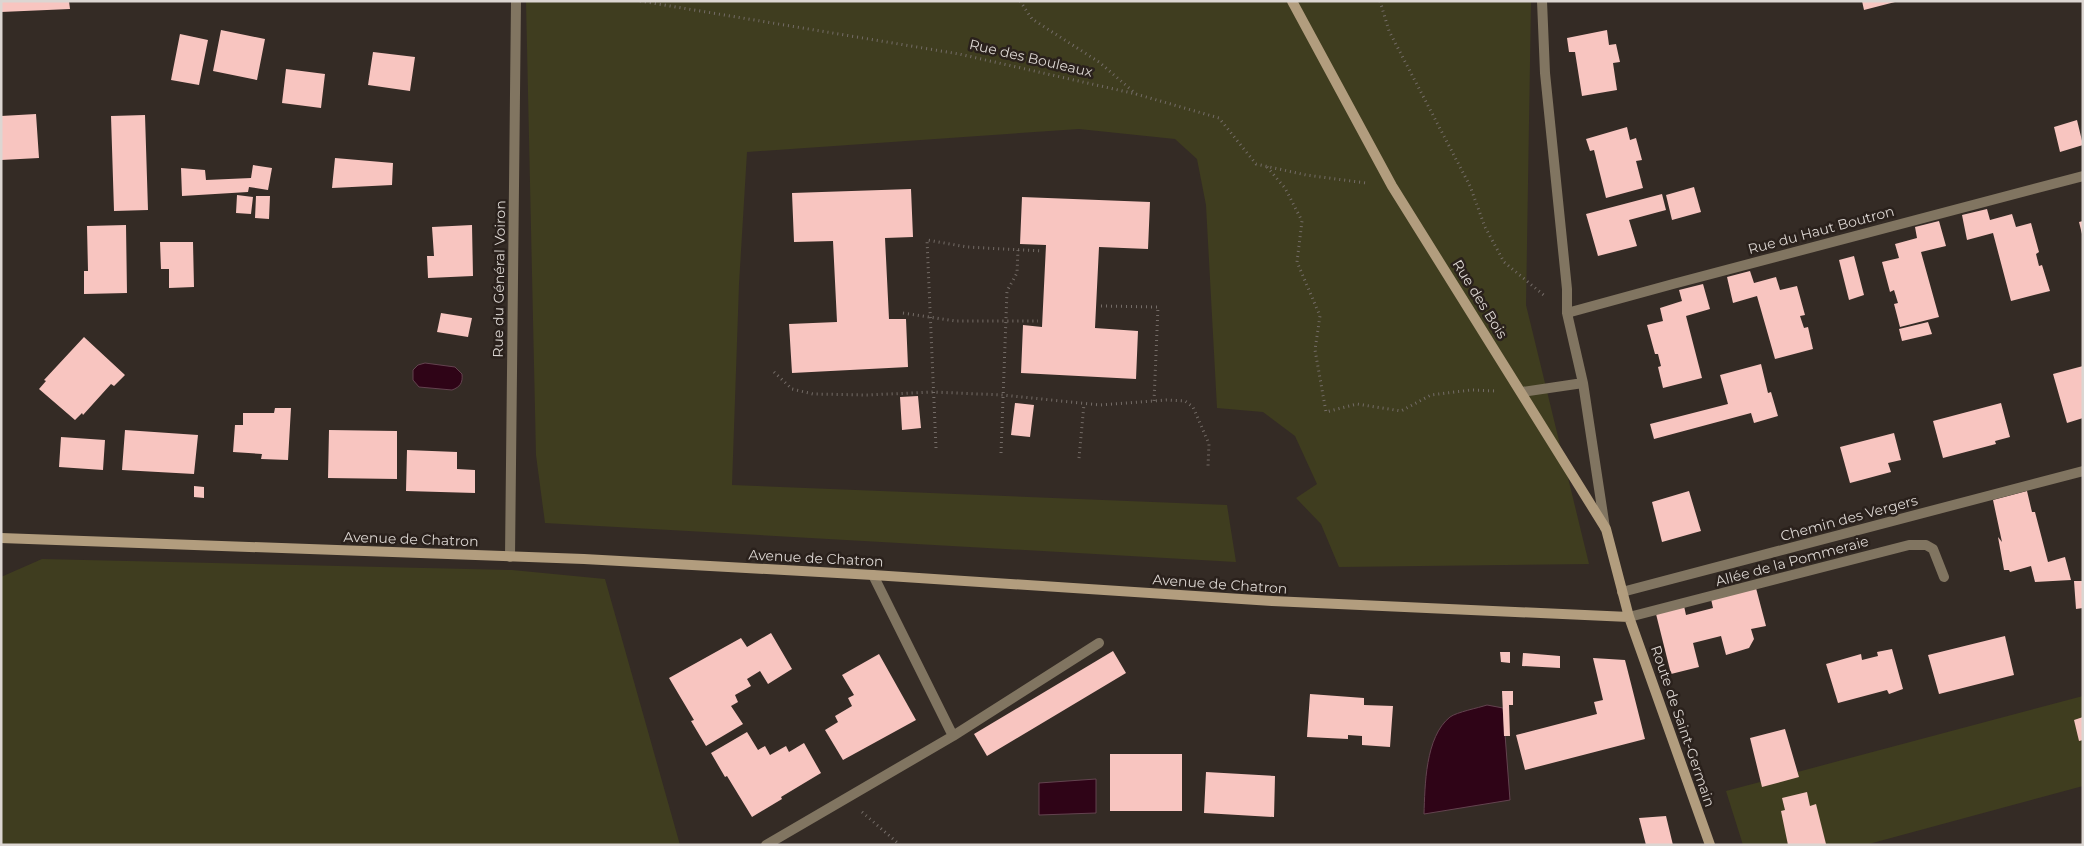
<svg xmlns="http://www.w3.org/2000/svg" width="2084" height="846" viewBox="0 0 2084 846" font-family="Montserrat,sans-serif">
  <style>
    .green { fill: #3f3d1f }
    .water { fill: #2f0417; stroke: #63434f }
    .building { fill: #f8c5c0 }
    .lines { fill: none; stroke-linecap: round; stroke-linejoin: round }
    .path { stroke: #746c67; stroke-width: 3; stroke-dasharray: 1 4; stroke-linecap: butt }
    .lane { stroke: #817561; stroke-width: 10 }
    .street { stroke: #817561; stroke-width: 10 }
    .secondary { stroke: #b29d7e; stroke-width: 10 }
    .labels { text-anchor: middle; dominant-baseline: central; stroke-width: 5; stroke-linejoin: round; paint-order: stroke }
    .street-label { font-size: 14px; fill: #dcd6d2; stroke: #2a211c }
  </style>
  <rect width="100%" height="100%" fill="#342b25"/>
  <path class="green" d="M526,1H1531L1526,305L1589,564L1339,567L1321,524L1296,498L1317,484L1295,436L1263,412L1217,408L1206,205L1197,159L1175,139L1079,129L747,152L739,284L732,485L1227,505L1236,562L545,523L536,455Z
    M42,559L512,570L605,579L680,845H1V577Z
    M2083,696V786L1865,845H1743L1726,791Z"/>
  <path class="water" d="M425,363L455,367L462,374C463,383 460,387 452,390L419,387L413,380V370L418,365Z
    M1487,705L1503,708L1510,800L1424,814C1425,786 1425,737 1450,717C1457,712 1478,708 1487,705Z
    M1096,779V813L1039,815V783Z"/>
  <path class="building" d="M1,1H69L70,9L1,12Z
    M1862,1H1895V2L1864,10Z
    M221,30L265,39L257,80L213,71Z
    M1607,30L1609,45L1616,44L1620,62L1613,63L1617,90L1582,96L1575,52H1569L1567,38Z
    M180,34L208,40L199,85L171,80Z
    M373,52L415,57L410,91L368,85Z
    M286,69L325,74L321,108L282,103Z
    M36,114L39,158L1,160V116Z
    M145,115L148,210L114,211L111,116Z
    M2077,120L2083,145L2060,152L2054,127Z
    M1627,127L1630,140L1636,138L1642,160L1636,161L1643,188L1606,198L1594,150L1590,151L1586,139Z
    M335,158L393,163L392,185L332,188Z
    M253,165L272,168L268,190L249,187L248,192L182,196L181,168L205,170L206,180L251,178Z
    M1694,187L1701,212L1672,220L1666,195Z
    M911,189L913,237L885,238L889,319H906L908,367L792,373L789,324L837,322L833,241L794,242L792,193Z
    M1662,194L1666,210L1629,220L1637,246L1598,256L1586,214Z
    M237,195L253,197L251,214L236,213Z
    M256,196H270L269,219L255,218Z
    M1022,197L1150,202L1148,249L1099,247L1095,328L1138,331L1136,379L1021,373L1023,325L1042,327L1046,245L1020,244Z
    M1987,209L1990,220L2012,214L2016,227L2031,223L2039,252L2036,254L2039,266L2042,265L2050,291L2011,301L1993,233L1967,240L1962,215Z
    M1939,221L1946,246L1921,252L1939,317L1900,327L1894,304L1898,303L1894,290L1890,292L1882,262L1899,258L1895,244L1917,238L1915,227Z
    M2083,221V234H2082L2079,222Z
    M126,225L127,293L84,294V271H88L87,226Z
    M472,225L473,276L428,278L427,256H434L432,227Z
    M160,242H193L194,287L169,288V269H161Z
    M1854,256L1864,295L1849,300L1839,260Z
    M1750,271L1754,283L1776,277L1780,290L1797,286L1805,315L1800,316L1804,328L1808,327L1813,349L1775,359L1757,296L1733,303L1727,277Z
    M1703,284L1710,309L1686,316L1702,378L1663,388L1658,367L1661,366L1658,354H1655L1647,325L1663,321L1660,308L1682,301L1679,290Z
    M441,313L472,318L468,337L437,332Z
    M1928,322L1932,334L1902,341L1899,329Z
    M84,337L125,375L114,386L111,384L83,415L82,413L75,420L39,389L46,381L44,380Z
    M1761,364L1768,393L1771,392L1778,416L1754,423L1751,413L1654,439L1650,424L1728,404L1720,375Z
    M2083,366V418L2067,423L2053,374Z
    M918,396L921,428L902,430L900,397Z
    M1015,403L1034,405L1030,437L1011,435Z
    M2001,403L2010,437L1995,441L1996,444L1943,458L1933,421Z
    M275,408H291L288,460L261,459L262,454L233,452L235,425H243V413H274Z
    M125,430L198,435L194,474L122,470Z
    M329,430L397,431V479L328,478Z
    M1894,433L1901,460L1888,463L1891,472L1850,483L1840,447Z
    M61,437L105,440L103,470L59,467Z
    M407,450L457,452V469L475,470V493L406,491Z
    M194,486L204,487V498L194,497Z
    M1689,491L1701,531L1662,542L1652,502Z
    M2027,491L2032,512H2035L2048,562L2065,557L2071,580L2035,582L2031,566L2010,572L2009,570H2004L1998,537L2002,542L1993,500Z
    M2074,581H2083V608L2076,609Z
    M1756,588L1766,626L1751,629L1754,639L1749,648L1726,655L1721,636L1693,643L1699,667L1671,674L1656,614L1684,606L1686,615L1713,608L1711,599Z
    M771,633L792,669L768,684L760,671L747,679L751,686L735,695L738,702L731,706L743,724L706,746L691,721L694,720L669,678L741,638L747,647Z
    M2005,636L2014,675L1939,694L1928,655Z
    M1892,649L1903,689L1889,694L1887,690L1838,703L1826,664L1861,654L1862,660L1878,656L1877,652Z
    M1113,651L1126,673L987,756L974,734Z
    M1500,652H1510V663L1501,662Z
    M1523,653L1560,656V668L1522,666Z
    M879,654L916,720L843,760L825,730L838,722L835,716L852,706L848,698L854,695L842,675Z
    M1593,658L1625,660L1645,739L1525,770L1516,735L1597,714L1594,702L1603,700Z
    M1502,691H1513V705H1509L1510,736H1504Z
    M1310,694L1364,698V705L1393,706L1390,747L1362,745V736L1348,735V739L1307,737Z
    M2083,717V740L2079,741L2074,720Z
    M1785,729L1799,777L1762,787L1750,738Z
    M747,732L758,750L765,746L770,755L786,746L789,752L804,743L821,773L781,797L782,799L752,817L727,776L725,777L711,753Z
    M1110,754H1182V811H1110Z
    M1206,772L1275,776L1274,817L1204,813Z
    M1807,792L1810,806L1816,804L1826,844L1788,845L1781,811L1785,810L1782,798Z
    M1666,816L1673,845H1646L1639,818Z"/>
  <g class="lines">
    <path class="path" d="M640,1L959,54L1136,94L1219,118L1256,164L1306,175L1366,183
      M1020,1L1032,19L1099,62L1136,94
      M1380,1L1389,31L1470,186L1485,227L1504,262L1546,297
      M1267,167L1285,188L1302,221L1297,262L1320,316L1315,350L1326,412L1357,404L1401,411L1431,395L1471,390L1497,391
      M1101,306L1158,307L1154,401
      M903,313L955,321H1038
      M774,372L792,389L813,394L868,395L933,392L1002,395L1100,405L1166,400L1185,401L1193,407L1209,444L1208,466
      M936,448L927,240L967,247L1042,251
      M1001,453L1007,291L1017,273L1018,250
      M1079,458L1084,404
      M862,812L900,845"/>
    <path class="lane" d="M953,736L1099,643
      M766,845L953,736L873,575"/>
    <path class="street" d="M1542,1L1545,73L1567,289V313L1583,383L1605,528
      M1567,313L1673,284L2083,176
      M1522,392L1583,383
      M510,557L516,1
      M1622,592L2083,471
      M1629,617L1909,545H1926L1933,549L1944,577"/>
    <path class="secondary" d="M1292,1L1392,186L1606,529L1629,617L1710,845
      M1,538L584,559L873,575L1272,601L1629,617"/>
  </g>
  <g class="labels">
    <g class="street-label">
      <text transform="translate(1031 58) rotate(13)">Rue des Bouleaux</text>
      <text transform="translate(1821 230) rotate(-15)">Rue du Haut Boutron</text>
      <text transform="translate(499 279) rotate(-89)">Rue du Général Voiron</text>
      <text transform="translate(1480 299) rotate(58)">Rue des Bois</text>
      <text transform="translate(1849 518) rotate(-15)">Chemin des Vergers</text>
      <text transform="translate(411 539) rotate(2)">Avenue de Chatron</text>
      <text transform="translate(816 558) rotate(3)">Avenue de Chatron</text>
      <text transform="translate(1792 561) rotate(-15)">Allée de la Pommeraie</text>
      <text transform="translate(1220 584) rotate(4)">Avenue de Chatron</text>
      <text transform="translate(1683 726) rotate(71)">Route de Saint-Germain</text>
    </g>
  </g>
  <rect width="2084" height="846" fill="none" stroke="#dcd6d2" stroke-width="5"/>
</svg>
